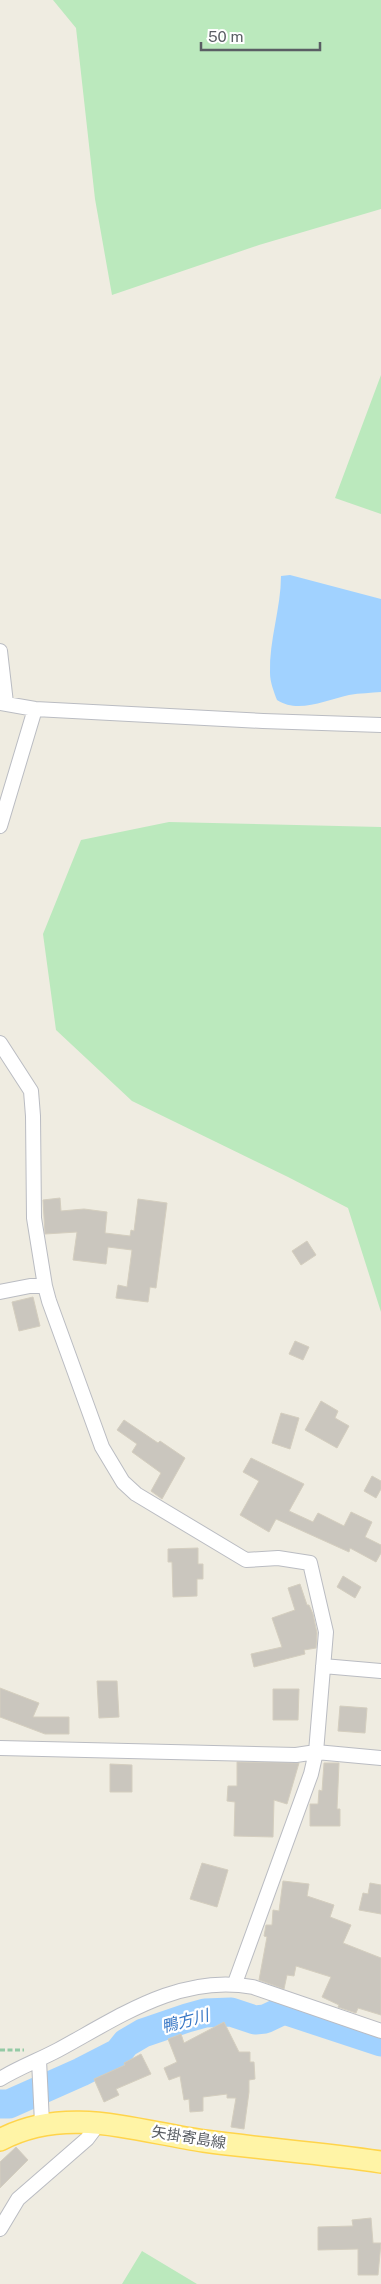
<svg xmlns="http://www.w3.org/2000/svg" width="381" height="2284" viewBox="0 0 381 2284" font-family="'Public Sans','Noto Sans JP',sans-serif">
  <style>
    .green { fill: #bbe9bd }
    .water { fill: #a1d2ff }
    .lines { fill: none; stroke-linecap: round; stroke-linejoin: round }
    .river { stroke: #a1d2ff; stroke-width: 29 }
    .building { fill: #cac6be; stroke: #d4cebf }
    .minor-casing { stroke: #babcc2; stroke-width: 16 }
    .primary-casing { stroke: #ffd44b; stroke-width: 24 }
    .path { stroke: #94caa5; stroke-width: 3; stroke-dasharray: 5 2.5; stroke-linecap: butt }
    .minor { stroke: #fff; stroke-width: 14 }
    .primary { stroke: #fff4a6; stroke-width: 21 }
    .labels { text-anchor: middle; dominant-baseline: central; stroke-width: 4.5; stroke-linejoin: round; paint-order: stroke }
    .street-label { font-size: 15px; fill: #5a5e64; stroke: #fff }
    .water-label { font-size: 16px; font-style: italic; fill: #3676c5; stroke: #fff }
  </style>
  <rect width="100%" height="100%" fill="#efece1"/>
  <path class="green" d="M53,0H381V209L259,245L112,295L95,199L76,28Z
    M381,375V514L335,498Z
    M169,822L381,827V1312L348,1208L288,1177L132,1101L56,1030L43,934L81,840Z
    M142,2251L197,2284H198H122Z"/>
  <path class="water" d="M290,575L381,599V692C371,693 360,693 349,695C326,700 298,714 277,700C274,692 270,682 270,673C269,640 281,608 281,576Z"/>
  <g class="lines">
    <path class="river" d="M0,2104H9L81,2072L118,2053L126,2043L143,2033L187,2018L205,2013L231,2012L255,2020L265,2019L284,2010L381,2042"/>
  </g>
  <path class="building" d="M60,1198L61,1211L84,1209L107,1212L105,1233L130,1236L131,1230L134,1231L138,1199L167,1203L156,1288L150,1287L148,1302L116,1298L118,1285L127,1287L132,1250L108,1247L106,1264L73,1260L77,1232L45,1234L43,1200Z
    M307,1241L316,1255L301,1265L292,1251Z
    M33,1297L40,1326L19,1331L12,1302Z
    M295,1341L309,1347L303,1360L289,1354Z
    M321,1401L338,1411L335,1418L349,1426L337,1448L305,1430Z
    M281,1413L299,1418L290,1449L272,1443Z
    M124,1420L158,1443L160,1441L185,1458L162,1499L151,1491L161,1473L132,1452L137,1444L117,1430Z
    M251,1458L304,1484L289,1511L313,1522L318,1513L344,1526L351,1512L372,1522L365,1537L381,1545V1553L376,1562L350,1548L349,1552L276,1519L269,1532L240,1515L259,1481L243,1472Z
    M372,1476L381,1481V1489L376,1498L364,1491Z
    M198,1548V1564H203V1579H197V1596L173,1597L172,1562H168V1549Z
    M343,1576L361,1587L355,1598L337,1587Z
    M300,1584L307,1605H309L313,1614L317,1633L316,1648L304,1650L305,1654L254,1667L251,1654L282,1647L272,1618L295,1610L288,1588Z
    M97,1681H117L119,1717L99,1718Z
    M0,1688L39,1703L33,1717H69V1734H45L0,1717Z
    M273,1689H299L298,1720H273Z
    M340,1706L367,1708L365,1733L338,1731Z
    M237,1762L299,1763L287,1804L274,1800L273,1837L234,1836L235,1802L227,1801L228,1786H237Z
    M324,1763H339L337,1809H340V1826H310V1804H318L319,1790L322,1791Z
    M110,1764L132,1765V1792H110Z
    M202,1863L228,1870L217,1907L190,1899Z
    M283,1881L309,1884L307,1896L334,1905L330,1917L351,1925L343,1943L381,1958V2015L358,2008L356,2013L338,2007L339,2005L322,1997L331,1977L296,1966L294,1976L287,1975L284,1989L259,1980L267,1937L264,1936L266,1925H272L273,1910L279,1911Z
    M370,1883L381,1885V1914L359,1910L363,1893L368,1894Z
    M224,2022L239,2052H250V2062H254L255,2079L249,2080V2092L244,2129L231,2127L236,2098H227V2094L203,2097V2111L190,2112L189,2099L184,2100L180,2076L169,2080L164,2068L177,2062L168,2039L181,2034L184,2043Z
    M141,2054L151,2074L116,2089L119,2095L104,2102L94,2079L125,2065L124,2063Z
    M16,2147L28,2160L0,2188V2162Z
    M371,2218L373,2243H381L378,2275H358V2249L318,2250V2227L353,2226L352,2220Z"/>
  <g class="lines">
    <defs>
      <path id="minor" d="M0,651L6,703
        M0,703L35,709L263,721L381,725
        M0,826L35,709
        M0,1043L31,1091L33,1116L34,1218L45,1286L49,1301L102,1447L123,1482L136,1494L246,1560L278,1558L310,1563L326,1632L316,1752L311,1774L235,1983
        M0,1292L30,1286H45
        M323,1666L381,1671
        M0,1748L296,1755L316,1752L381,1758
        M39,2060L42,2123
        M0,2079C18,2068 39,2060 58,2050C119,2017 181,1973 253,1987L381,2031
        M0,2229L18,2199L87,2139L99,2123"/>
      <path id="primary" d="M0,2140C66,2105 135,2131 204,2141C263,2149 322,2153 381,2162"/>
    </defs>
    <use href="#minor" class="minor-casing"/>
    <use href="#primary" class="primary-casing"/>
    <path class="path" d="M0,2050H24"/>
    <use href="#minor" class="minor"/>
    <use href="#primary" class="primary"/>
  </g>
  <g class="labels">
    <g class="street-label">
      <text transform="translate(189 2137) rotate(9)">矢掛寄島線</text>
    </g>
    <g class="water-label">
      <text transform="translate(185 2021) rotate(-15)">鴨方川</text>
    </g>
  </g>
  <path d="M201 42v8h119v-8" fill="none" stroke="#5a5e64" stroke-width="2.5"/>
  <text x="208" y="42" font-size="15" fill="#5a5e64" stroke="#ffffff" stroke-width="4" paint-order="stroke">50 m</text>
</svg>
